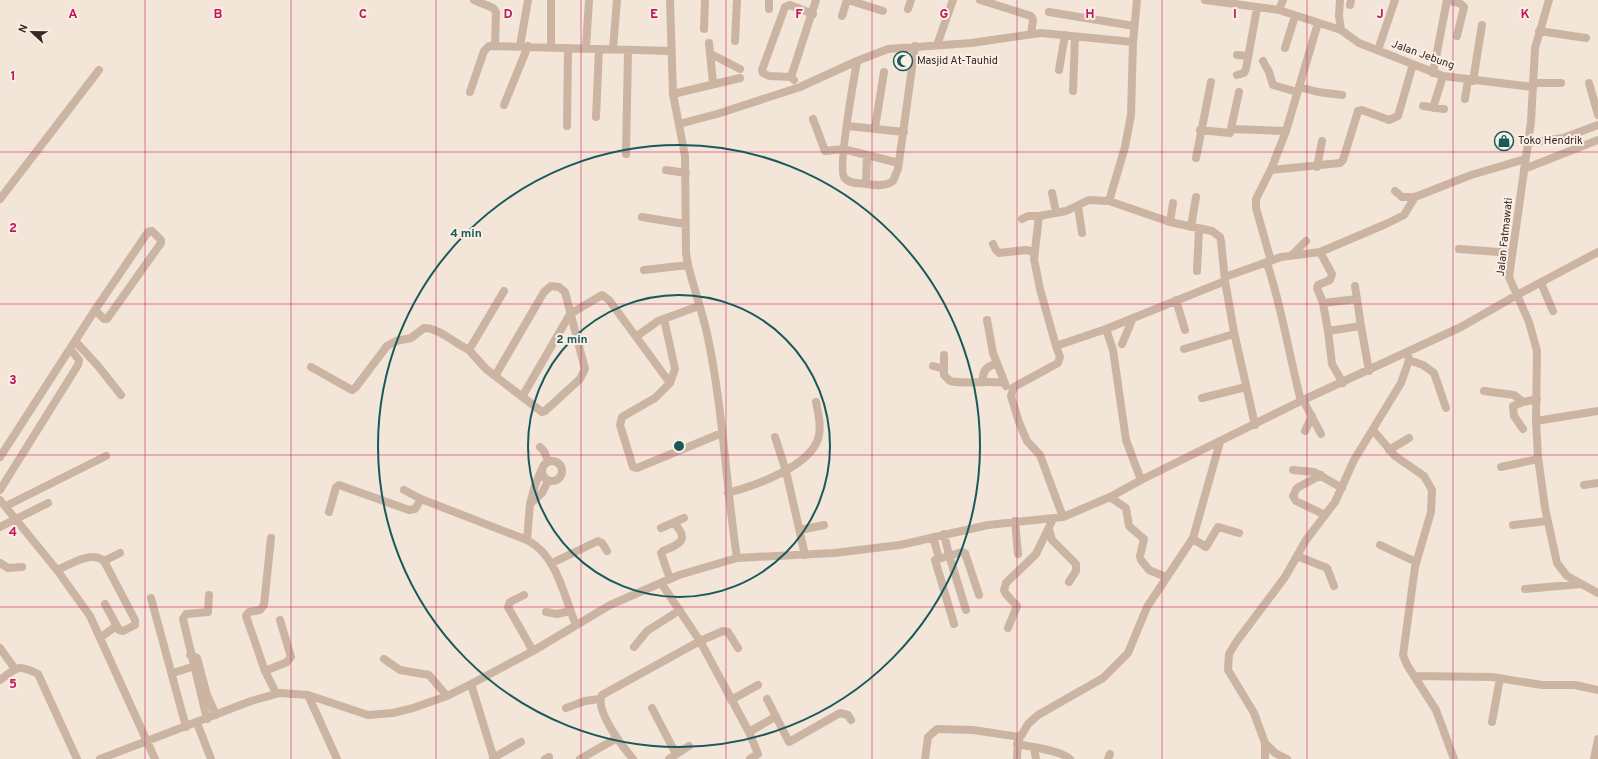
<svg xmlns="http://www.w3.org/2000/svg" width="1598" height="759" viewBox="0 0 1598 759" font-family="Overpass,sans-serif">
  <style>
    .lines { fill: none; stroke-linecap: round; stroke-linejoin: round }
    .minor { stroke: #ccb4a3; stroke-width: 8 }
    .grid { fill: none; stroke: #c2185b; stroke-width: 1; stroke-opacity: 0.55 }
    .ring { fill: none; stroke: #185a5b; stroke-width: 2 }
    .labels { text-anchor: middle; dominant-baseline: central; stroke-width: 4; stroke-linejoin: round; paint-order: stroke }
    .street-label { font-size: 11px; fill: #362a26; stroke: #fbefe5 }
    .poi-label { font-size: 11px; fill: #362a26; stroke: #fbefe5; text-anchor: start }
    .grid-label { font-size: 13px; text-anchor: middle; font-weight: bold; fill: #c2185b; stroke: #fbefe5; stroke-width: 4; stroke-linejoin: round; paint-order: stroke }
    .centre { fill: #185a5b; stroke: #fbefe5; stroke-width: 2 }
    .ring-label { font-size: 12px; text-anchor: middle; font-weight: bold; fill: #185a5b; stroke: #fbefe5; stroke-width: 4; stroke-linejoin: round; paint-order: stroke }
  </style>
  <rect width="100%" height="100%" fill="#f3e5d8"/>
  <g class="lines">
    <path class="minor" d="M474,0L493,8L496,12L495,46
      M551,0V47
      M670,0L673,94L685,156L686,253L688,265C694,289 703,314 708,338C723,410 726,485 737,558
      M848,0L883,11
      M980,0L1031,16L1033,20L1031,33
      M1205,0L1279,10L1341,30
      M1340,0L1339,16L1341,30L1359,43L1443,76L1533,87
      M1549,0L1535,48L1531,122L1509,277L1529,322L1537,351L1536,421L1538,457L1545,508L1557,563L1567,576L1598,593
      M1350,5L1351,0
      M769,9V0
      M908,9L911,0
      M1279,10L1283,0
      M1049,12L1134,26
      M842,16L847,0
      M704,29L705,0
      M1539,31L1586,38
      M735,41L737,0
      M709,43L713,83
      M937,45L953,0
      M520,46L528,0
      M586,48L589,0
      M1285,48L1295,16
      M613,49L617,0
      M1378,50L1395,0
      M711,54L740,69
      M1237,55L1248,56
      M857,61C854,78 838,168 844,177C848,184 859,183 866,184C874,185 886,187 893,181L898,169L915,46
      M1263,61L1269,72L1273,85L1297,92
      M1059,70L1065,35
      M1433,73L1447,0L1461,4L1464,7L1457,36
      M1237,75L1244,73L1246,69L1257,8
      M791,77L769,76L763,73L762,70L785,7L790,5L813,14
      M794,80L791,77L816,0
      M1473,81L1482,25
      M1533,83H1561
      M1589,83L1598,115
      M1299,87L1318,92L1342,95
      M1073,91L1075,37
      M470,92L484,51L489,46L671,51
      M673,94L740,78
      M1465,99L1468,80
      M504,105L528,46
      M1423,106L1444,109
      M1433,108L1443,76
      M596,117L599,49
      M813,119L825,151L843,149L899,163
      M679,124L717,114L800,87L857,61L888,49L971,43L1041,33L1133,42
      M567,126L568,48
      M848,126L904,132
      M875,128L884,72
      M1232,129L1286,131
      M1200,130L1230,133L1239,92
      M1528,143L1563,138L1598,125
      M626,154L628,50
      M1196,158L1211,82
      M1317,167L1322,141
      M1524,169L1598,140
      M666,170L686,173
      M1271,170L1340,163L1343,160L1358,111L1362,110L1389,120L1398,116L1413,64
      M866,184L867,155
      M1395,191L1402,197H1415L1471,175L1525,159
      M1052,193L1056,212
      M0,199L99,70
      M1109,201L1125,147L1131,115L1133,42L1137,0
      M1078,206L1082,233
      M642,217L685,224
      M1022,219L1028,216H1039
      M1170,222L1173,203
      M1191,227L1196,197
      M993,244L996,250L999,253L1026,250L1034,252
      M1459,249L1512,253
      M1320,252L1332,274L1330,280L1318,285L1317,288L1323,303L1328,331
      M1292,255L1306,241
      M1271,261L1256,208V199L1272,167L1286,131L1318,23
      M1267,263C1282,308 1289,355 1301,401
      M644,270L688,265
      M1197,271L1199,229
      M1225,277L1281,257L1320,252L1386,224L1404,215L1415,197
      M1541,283L1553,311
      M1355,286L1361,326
      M1176,300L1185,330
      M1323,303L1357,299
      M987,320L993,353L1006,386
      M1106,329L1113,350L1126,440L1141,480
      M637,336L658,321L699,306
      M76,342L98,366L121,395
      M1122,344L1133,318
      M1056,346L1040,289L1034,259L1039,216L1066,211L1089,200L1109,201L1170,222L1212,231L1220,237L1221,241L1225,281L1234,332L1255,425
      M1184,349L1234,334
      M944,355V375L950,381C969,385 986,380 1004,383
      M1409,360L1423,365L1434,373L1446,408
      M933,366L944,369
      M311,367L352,390L356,387L387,346L396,341L411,338L424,328C437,327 456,344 469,350
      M495,376L544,292L551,286L559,287L565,292L585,369L580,379L545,411L542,412L486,369L469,350L504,291
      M983,382C982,372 986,366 996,364
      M670,383L655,398L622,417L620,425L633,467L637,468L722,433
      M1343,383L1332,364L1328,331L1361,326L1369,371
      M1484,391L1514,395L1523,402
      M522,397L570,314L602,295L609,300L670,383L675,369L664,319
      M1202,398L1246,387
      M1303,400L1321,434
      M1536,421L1598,411
      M1523,429L1514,416L1513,406L1523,402L1537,399
      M1373,430L1395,456L1424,476L1432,490L1431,512L1415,567L1403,655L1407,665L1436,710L1454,759
      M1305,431L1312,416
      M775,437L786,471L805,555
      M540,447L544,451L548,461
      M1389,450L1409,438
      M0,457L95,310L148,232L152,231L161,240V243L107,319H104L95,310
      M542 471a10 10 0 1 1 20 0a10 10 0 1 1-20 0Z
      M1501,467L1538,459
      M1293,470L1314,472L1342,488
      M1321,475L1297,488L1293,496L1296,501L1325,515
      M1584,485L1598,483
      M0,490L78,365L79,360L71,350
      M404,490L421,499L527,540C558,556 563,595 576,625
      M728,493C754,486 809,467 818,439C822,427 818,413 816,402
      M1110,497L1126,508L1129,526L1144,539L1140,556
      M0,500L57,570L90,616L155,759
      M530,504L535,485L541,471
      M6,506L106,456
      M329,512L336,487L339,485L409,510L415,509L421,499
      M1063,517L1040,455L1027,441L1019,422L1011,396L1014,387L1058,363L1060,357L1056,346L1106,329L1225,281
      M1015,521L1018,554
      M1513,525L1547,521
      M0,527L48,503
      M661,528L684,518
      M1049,529L1052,540L1076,564V571L1069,582
      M800,530L824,525
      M944,534L949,555L966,610
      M933,537L939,558
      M271,538L264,605L260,610L249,612L246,616L265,671L276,693
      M1193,539L1206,547L1218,527L1239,533
      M527,540L530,504L542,493L548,481
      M1380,545L1416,562
      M1297,556L1327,568L1334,586
      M1141,560L1149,570L1166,577
      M104,561L120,553
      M0,563L8,568L22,567
      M552,563L598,541L602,543L607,551
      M57,570C70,565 91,550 104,561L135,620V625L123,631L119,630L105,604
      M670,579L661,553L663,551C680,544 690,540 674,523
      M661,583L700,641L749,732L758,754L750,759
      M1525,589L1581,584
      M524,595L510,602L508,607L533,651
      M151,598L186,727
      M546,612L557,614L570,611
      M954,624L935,560L962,552L965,553L979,595
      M1008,628L1017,606L1006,594L1004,590L1006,583L1036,554L1053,519
      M100,638L116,626
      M634,647L647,631L680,610
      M0,648L15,669
      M190,655L197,658L207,695L216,715
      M384,659L400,670L429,675L447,696
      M265,671L287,662L291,657L280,620
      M173,673L198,665
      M1414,676L1492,677L1542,685H1575L1598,690
      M0,680C18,667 17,664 38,674L77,759
      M471,684L494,759
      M308,695L337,759
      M767,699L789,742L840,713L848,715L851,720
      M731,700L758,685
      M566,708L585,701L600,699
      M652,708L676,754
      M207,719L183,619L186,614L208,612L209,595
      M1492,722L1500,678
      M197,723L211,759
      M749,732L775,717
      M1017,744C1030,747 1061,750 1070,759
      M1034,748L1036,759
      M493,758L521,742
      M100,759L251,701L280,693L308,695L368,715L393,713L413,708L447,696L471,684L533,651L610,605L679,575L737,558L834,553L900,545L988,525L1063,517L1110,497L1141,480L1303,400L1461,327L1517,295L1598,252
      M545,759L549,757
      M580,759L617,738
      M633,759C623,747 594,710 602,695L700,641L723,631L728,632L738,648
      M669,759L689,746
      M925,759L928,737L937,729L973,730L1020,737
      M1017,759L1018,741L1028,724L1038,715L1103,678L1128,653L1147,607L1193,538L1220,442
      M1108,759L1110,754
      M1265,759V743
      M1287,759L1275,753L1265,743L1254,713L1228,670L1229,654L1237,641L1285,577L1306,540L1335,502L1354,460L1401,383L1409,360L1408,352
      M1594,759L1598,739"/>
  </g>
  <path class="grid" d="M145,0V759M291,0V759M436,0V759M581,0V759M726,0V759M872,0V759M1017,0V759M1162,0V759M1307,0V759M1453,0V759M0,152H1598M0,304H1598M0,455H1598M0,607H1598"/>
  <g class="ring">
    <circle cx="679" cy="446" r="151"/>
    <circle cx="679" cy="446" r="301"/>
  </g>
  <defs>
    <symbol id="mosque-ring" viewBox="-11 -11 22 22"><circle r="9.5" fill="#fbefe5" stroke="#185a5b" stroke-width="1.5"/><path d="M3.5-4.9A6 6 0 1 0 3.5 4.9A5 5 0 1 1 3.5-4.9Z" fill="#185a5b"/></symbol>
    <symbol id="shop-ring" viewBox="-11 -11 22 22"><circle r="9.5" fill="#fbefe5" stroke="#185a5b" stroke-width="1.5"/><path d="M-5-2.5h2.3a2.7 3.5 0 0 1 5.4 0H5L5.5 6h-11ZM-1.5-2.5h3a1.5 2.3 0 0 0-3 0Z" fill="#185a5b"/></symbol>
  </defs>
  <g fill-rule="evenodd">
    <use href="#mosque-ring" x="892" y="50" width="22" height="22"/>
    <use href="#shop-ring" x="1493" y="130" width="22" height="22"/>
  </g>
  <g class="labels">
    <g class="street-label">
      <text transform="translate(1423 55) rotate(20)">Jalan Jebung</text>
      <text transform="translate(1505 237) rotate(-84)">Jalan Fatmawati</text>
    </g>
    <g class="poi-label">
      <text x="917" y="61">Masjid At-Tauhid</text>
      <text x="1518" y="141">Toko Hendrik</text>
    </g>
  </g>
  <g class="grid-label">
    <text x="73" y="18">A</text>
    <text x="218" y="18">B</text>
    <text x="363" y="18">C</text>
    <text x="508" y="18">D</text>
    <text x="654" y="18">E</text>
    <text x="799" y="18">F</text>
    <text x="944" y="18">G</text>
    <text x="1090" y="18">H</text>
    <text x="1235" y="18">I</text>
    <text x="1380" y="18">J</text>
    <text x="1525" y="18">K</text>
    <text x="13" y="80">1</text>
    <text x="13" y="232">2</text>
    <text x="13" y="384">3</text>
    <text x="13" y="536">4</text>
    <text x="13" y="688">5</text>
  </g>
  <circle cx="679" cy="446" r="6" class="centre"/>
  <g class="ring-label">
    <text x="466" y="237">4 min</text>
    <text x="572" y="343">2 min</text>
  </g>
  <g transform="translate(32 32) rotate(292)" stroke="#fbefe5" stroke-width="3" paint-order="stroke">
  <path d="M0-3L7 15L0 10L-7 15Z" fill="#362a26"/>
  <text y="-6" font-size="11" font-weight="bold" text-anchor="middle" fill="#362a26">N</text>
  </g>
</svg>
